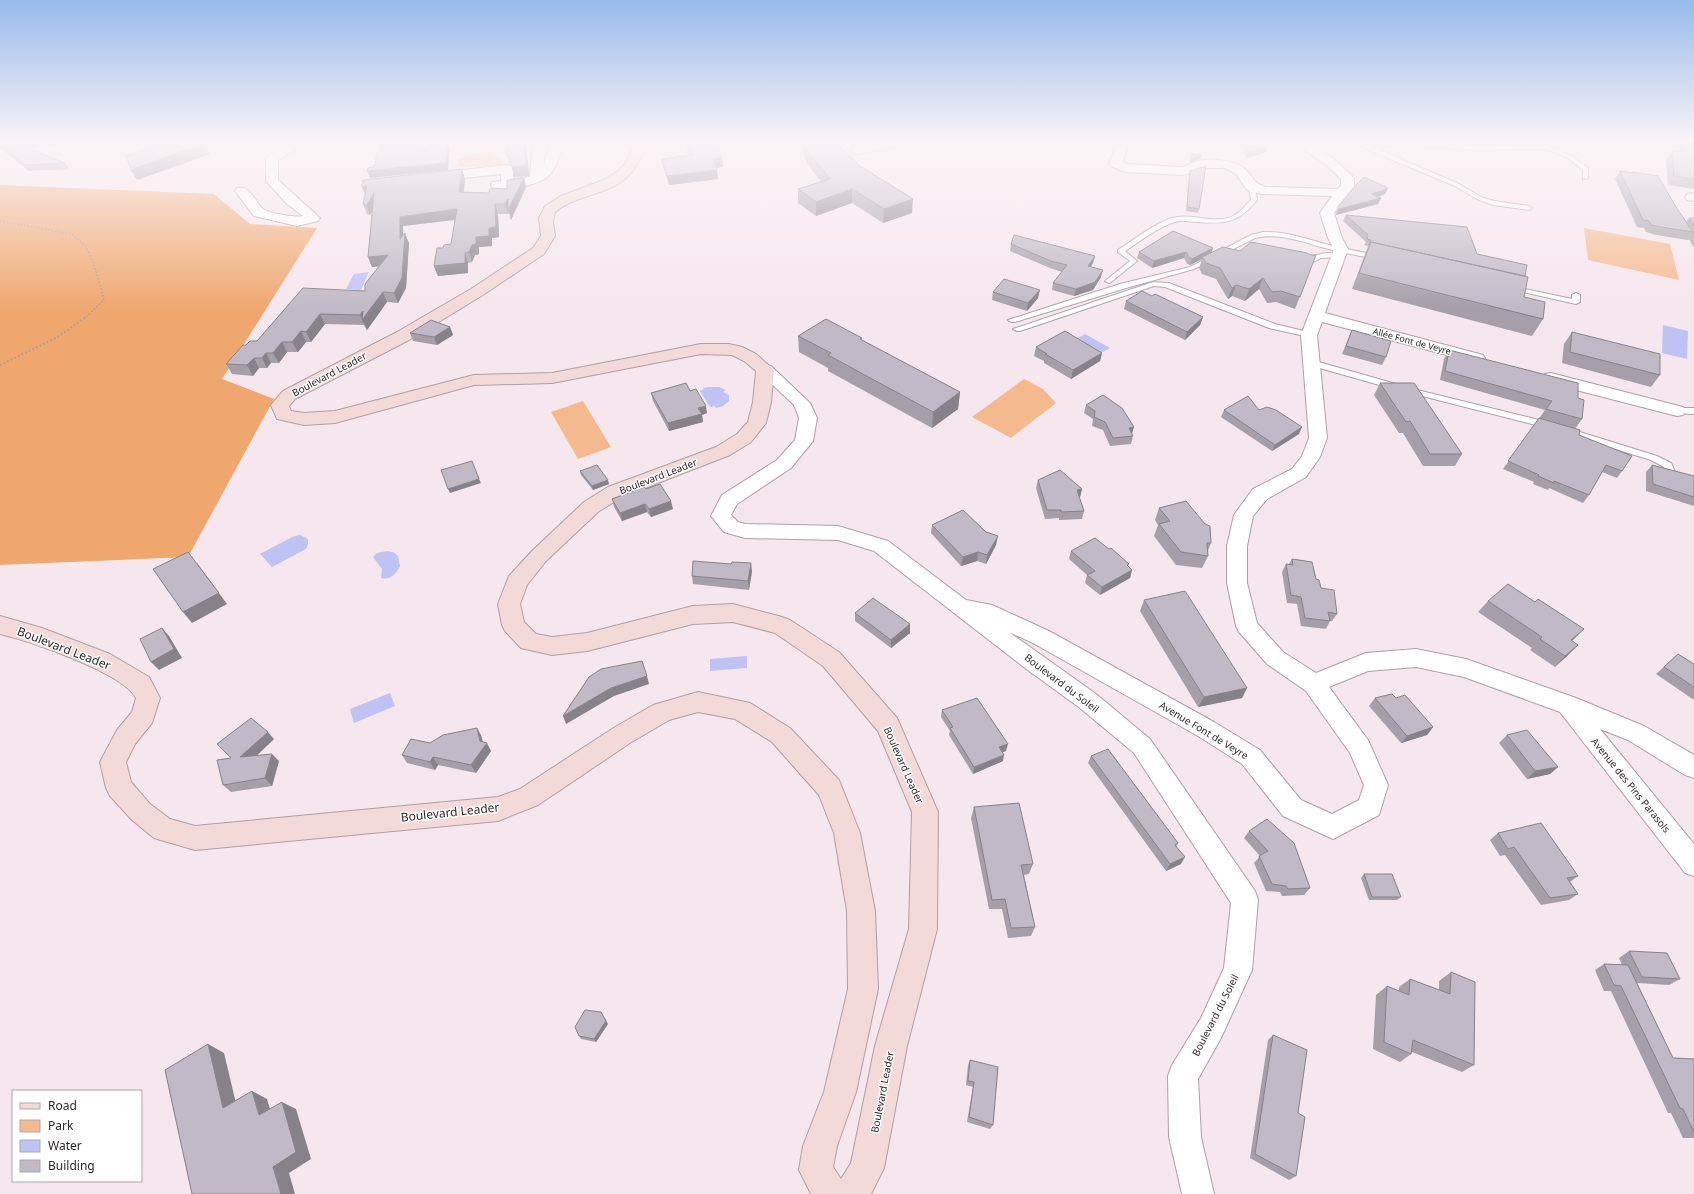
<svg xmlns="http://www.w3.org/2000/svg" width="1694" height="1194" viewBox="0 0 1694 1194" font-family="'Noto Sans',sans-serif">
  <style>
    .green { fill: #f4ba8e }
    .forest { fill: #efa76e }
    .water { fill: #bec3f3 }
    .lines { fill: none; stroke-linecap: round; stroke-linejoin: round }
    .lane-casing { stroke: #ae9fa5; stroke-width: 2 }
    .street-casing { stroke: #ae9fa5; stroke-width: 2 }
    .secondary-casing { stroke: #ae9fa5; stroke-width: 2 }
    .path-far1 { stroke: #aa9ea3; stroke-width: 1.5; stroke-dasharray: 1.5 2; stroke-linecap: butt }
    .path { stroke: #aa9ea3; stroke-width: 2; stroke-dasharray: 1.5 2.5; stroke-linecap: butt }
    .lane { fill: #fff; fill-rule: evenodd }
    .street { fill: #fff; fill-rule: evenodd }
    .secondary { fill: #f3dad8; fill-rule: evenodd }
    .wall { fill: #a69fa9 }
    .shaded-wall { fill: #87828a }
    .building { fill: #c1b9c5; stroke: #87828a }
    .labels { text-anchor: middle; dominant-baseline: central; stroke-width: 3; stroke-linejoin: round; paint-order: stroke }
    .far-street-label { font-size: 9px; fill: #2d2729; stroke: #fff }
    .street-label { font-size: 10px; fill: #2d2729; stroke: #fff }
    .near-street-label { font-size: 12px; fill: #2d2729; stroke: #fff }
  </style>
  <rect width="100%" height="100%" fill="#f6e6ed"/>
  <path class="green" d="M486,151L500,158L502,167L488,168L487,166L461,167L457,159Z
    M1584,228L1670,244L1679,280L1588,260Z
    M1024,379L1043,389L1056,403L1011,438L972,417Z
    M583,401L611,447L578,459L551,412Z"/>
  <path class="forest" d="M0,185L214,194L250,224L317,228L222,379L274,399L188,557L0,565Z"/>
  <path class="water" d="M369,272L361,290L346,289L354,274Z
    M1663,325L1688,331L1687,359L1662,353Z
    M1085,334L1110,348L1101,353L1077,338Z
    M709,387H719L726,390L723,392L729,395V401L723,406L716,408L715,406L710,407L700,391L704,389L703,388Z
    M300,535L308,539V545L306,549L272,567L260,554L292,537Z
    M387,551L393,552L398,556L400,566C396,574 391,580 381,578L382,569L373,557L377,553Z
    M747,656V668L710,671V659Z
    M390,693L395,706L354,723L350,709Z"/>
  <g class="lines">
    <defs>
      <path id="lane" d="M1355,143H1364L1375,148L1381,143H1427L1473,146L1547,145L1572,156L1588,168V178L1583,179V170L1568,158L1546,149L1473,150L1395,144L1386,146L1380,150L1459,184L1481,197L1494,201L1529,206L1532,208L1529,210L1493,205L1477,199L1455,186L1373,152Z
        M1252,185L1255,187L1257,200C1238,223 1226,224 1197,222C1191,222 1184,220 1179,221C1162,224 1139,242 1125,251L1137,261L1111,282L1109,283L1105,281L1130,261L1118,252V250C1134,240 1158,220 1177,217C1196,214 1217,225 1235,215C1241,212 1246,204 1251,200L1249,187Z
        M1263,232C1286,231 1306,239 1329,245C1345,249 1361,252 1377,255L1380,257L1377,259C1360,256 1342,253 1325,248C1302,242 1280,232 1255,238L1194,269L1126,288L1015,322H1012L1008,320L1120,284L1190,267L1251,235Z
        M1326,253H1340L1343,255L1340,257L1321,258L1307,265L1304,263L1312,256Z
        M1153,282L1169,283L1275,324L1312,333L1313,335L1309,337L1269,328L1165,287L1154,286L1020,331H1017L1013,329Z
        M1511,286L1572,299V295L1576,293L1580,295V302L1576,304L1514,290L1510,288Z
        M1309,361H1315L1396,384L1397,386L1393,388H1390L1309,365Z
        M1406,388H1409L1551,423L1552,425L1548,428L1426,397L1406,392Z
        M1677,408H1694V414L1674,413L1673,411Z
        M1567,428L1657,456L1671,463L1676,474L1672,477L1669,476L1664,467L1651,460L1564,433L1563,431L1564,429Z"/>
      <path id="street" d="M291,143H306L278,161V180L320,218L318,221L297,226L254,216L235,191L237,188C251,185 254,201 263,209C268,213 296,218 303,216L287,204L266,181V159L268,156Z
        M397,143H441L439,146C425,149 413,150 399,147Z
        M533,143H545L544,164L551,143H563C554,174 551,182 518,187C509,188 500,190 492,188L491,185L492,182L501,181V174L435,181L430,180L429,177L430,174L435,173L507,165L511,166L513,169V179L530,177Z
        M873,143H899L897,146L893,147L857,154L853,153L851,150L853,147Z
        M1118,143H1135L1127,148L1122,162L1127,164L1181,167C1188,166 1192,162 1198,161C1211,158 1237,160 1246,170C1256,180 1252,183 1267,187L1338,189L1341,186V179L1325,164L1294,143H1309L1333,158L1354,178V187L1334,213L1342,238L1348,249L1325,313L1483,355L1485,358L1483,361L1477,363L1322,322L1317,335L1327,438L1320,457L1306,477L1267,499L1253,516L1247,546V583L1257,623L1283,652L1316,673L1366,653L1416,649L1466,659L1576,698L1644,726L1694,755V778L1685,775L1628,740L1600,729L1694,844V876L1685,873L1560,712L1464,677L1416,667L1368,671L1329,687L1368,740L1388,785L1379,815L1333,839L1283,816L1242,764L1198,736L1033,643L1009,632L1096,694L1150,739L1255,891L1258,900L1252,970L1221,1038L1198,1079L1201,1137L1214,1194H1182L1169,1137L1168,1076L1172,1065L1201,1018L1224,968L1231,903L1134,753L1080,708L1025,668L874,551L838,540L745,538L724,532L711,516L722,495L777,460L795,440L799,418L794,405L757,370L759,366L765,365L771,366L810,403L817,418L813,441L791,468L737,504L731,515L738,522L745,524L838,526L888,541L966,600L992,605L1049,631L1214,722L1260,750L1301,800L1332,814L1359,800L1364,785L1350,753L1306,691L1267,664L1239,632L1236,626L1227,583V546L1234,515L1253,489L1292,469L1302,456L1309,438L1301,335L1334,249L1328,238L1320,213L1332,196L1261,194L1247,190L1236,174L1225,168H1203L1194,173L1181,175L1125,172L1111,166L1109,163Z
        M1694,193V201L1687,200L1685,197L1687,194Z
        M1551,373L1683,407L1686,411L1683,415L1677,416L1545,382L1543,378L1545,374Z"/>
      <path id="secondary" d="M635,143H648C643,154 638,166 629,175C611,195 577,194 555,212L553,222L555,236L544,254L483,295L409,340L295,399L289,406L291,411L304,413L335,411L474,375L552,373L701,344H729L742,347L756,354L774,370L771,402L766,423L751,442L730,455L622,497L598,512L546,561L527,585L520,604L524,622L536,634L552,637L587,633L693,606L733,604L782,617L790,620L839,652L897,718L938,812L937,929L907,1046L884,1168L871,1194H811L799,1170L803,1146L824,1092L848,989L847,911L834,833L819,795L772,742L735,719L698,712L669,720L630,743L538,805L498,821L195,850L154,838L132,820L110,796L106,788L100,762L117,730L132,712L136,698C124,673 29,641 0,634V616L42,628L110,654L149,677L160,698L152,723L135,744L126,762L131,782L150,804L170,819L195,826L498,797L520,789L612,729L653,705L698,692L750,703L790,728L839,780L860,833L875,911L878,989L856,1092L837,1146L833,1167L841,1179L851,1163L875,1046L909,929L912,812L878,731L823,666L775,633L733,622L693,624L587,651L552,655L521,648L505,631L502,625L498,604L509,576L532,551L584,502L608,487L716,447L737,434L748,422L753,402L756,371L744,361L732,355L701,354L552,383L474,385L335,423L304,425L277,419L271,405L283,391L397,332L471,289L533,248L541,236L539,218L545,206L561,196L601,181L617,172L625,164Z"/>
    </defs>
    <use href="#lane" class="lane-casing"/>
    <use href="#street" class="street-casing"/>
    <use href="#secondary" class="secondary-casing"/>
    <path class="path-far1" d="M0,221L72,234L86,246L95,268L104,300L85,318"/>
    <path class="path" d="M0,365L56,338L86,317"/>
    <use href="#lane" class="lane"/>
    <use href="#street" class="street"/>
    <use href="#secondary" class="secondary"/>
  </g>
  <path class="wall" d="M0,143L19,145L18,143H61L60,145L27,148L65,163L69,169L29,171L0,148Z
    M506,143H526L527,150H526L527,155L529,176L514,177L512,166L509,164L506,153Z
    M683,143H716L723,167L716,168L718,179L669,185L663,167L662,159L689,156Z
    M802,143H839L841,148L860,166L912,213L883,223L852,203L816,216L798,203V189L821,182L807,163L802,150Z
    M1241,143H1266V152L1247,158Z
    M1448,143H1545L1473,144Z
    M1671,143H1694V189L1668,185L1666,160L1672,151H1677V149H1667Z
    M1190,171L1199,209L1198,213L1186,211L1189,175Z
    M1620,171L1631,173L1632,172L1676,207L1686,222L1689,218H1694V248L1689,239L1688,240L1656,235L1646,232L1644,228L1637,227L1615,179Z
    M524,178L526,187L511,220L509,212L508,214H498L499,237L492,238V246L479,247V254L475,255L472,262L468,263V273L438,276L434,266L443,248L451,244L455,220L403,226V235L409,243L406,288L398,303L387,302L367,330L364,325L325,324L311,342H306L298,352H287L279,363H271L267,368H259L253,376L232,374L226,364L246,345L257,341L365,291L379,266L372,267L368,257L372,212L370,215L367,214L363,204L465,179L464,192L488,193L507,189Z
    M1388,188L1385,194L1378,197L1381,198L1378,204L1336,215V213L1338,207Z
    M1346,215L1477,254L1525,276L1524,297L1543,319L1532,336L1352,289L1368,246L1364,245L1366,242L1343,221Z
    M1011,244L1095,256L1093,263L1091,267L1101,277L1093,290L1074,296L1052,290L1053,283L1062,272L1050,268L1010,251Z
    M1213,248L1211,253L1240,251L1311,255H1316L1295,309L1276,302L1267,303L1259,289L1245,301L1232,296L1228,299L1216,279L1202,274L1199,268L1202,259L1190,265L1187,264L1184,258L1152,268L1137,258L1139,252Z
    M993,292L1038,298L1027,311L992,300Z
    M1152,296L1203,317L1200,325L1185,340L1124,309L1126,301Z
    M450,327L453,335L437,345L413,341L410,333Z
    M1352,330L1386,357L1382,365L1342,354Z
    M1572,332L1660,375L1651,387L1562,363L1564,344Z
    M798,336L862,341L960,392L958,409L932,428L828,371V368L799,352Z
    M1036,347L1102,353L1100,361L1071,379L1044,363V361L1034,356Z
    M1449,350L1578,398L1582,419L1575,429L1579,435L1622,471L1617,478L1602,472L1589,495L1583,503L1549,488L1548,490L1533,484L1534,482L1503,469L1545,410L1440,380L1444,359Z
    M1380,383L1462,454L1455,466H1423L1403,433H1399L1374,395Z
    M651,393L707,413L702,415L703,422L669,431L653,401Z
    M1086,405L1134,427L1132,433L1133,436L1131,444L1110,446L1103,430L1092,426L1093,419L1084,413Z
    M1224,410H1259L1299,434L1272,451L1221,417Z
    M1652,465L1694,476V506L1646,491V472Z
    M580,471L609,484L593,490L581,475Z
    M1038,480L1082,489L1080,497H1079L1084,511L1082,519L1059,520V518L1045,519L1036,488Z
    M646,489L673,509L651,517L647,512L622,521L614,507L612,499Z
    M1159,508L1211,543L1207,553L1208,556L1202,568L1176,565L1154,536L1158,525L1155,520Z
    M932,525L986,532L996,545L986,564L977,561L961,566L931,533Z
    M1109,549L1129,564L1128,566L1132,570L1130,578L1100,595L1085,583L1087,575L1069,559L1071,551Z
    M1292,559L1316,579L1337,614L1332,621H1330L1326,629L1301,626L1297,604L1287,603L1282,572L1286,564H1289Z
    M752,571L749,590L693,584L692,576Z
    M1144,600L1247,688L1242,698L1198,707L1140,611Z
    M1488,601L1572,641L1578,645L1567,656L1555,667L1530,650L1532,648L1478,612Z
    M855,613L910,633L891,648L855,621Z
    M1678,654L1694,664V700L1656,674Z
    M1375,698H1396L1433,727L1427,735L1401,743L1369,706Z
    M942,710L1006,751L1002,752L1003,761L973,774L949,735L950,731L941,717Z
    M481,735L483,742L491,751L476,773L438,765L435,770L407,763L402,755L430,743Z
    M1507,735L1558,767L1550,774L1527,779L1499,743Z
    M274,739L257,755L279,761L272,786L231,792L223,785L231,758L217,744Z
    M1091,756L1178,843L1176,847L1181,864L1166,871L1088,763Z
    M974,807L1033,864L1029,874L1024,875L1035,927L1031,936L1008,938L1002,909H989L971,818Z
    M1249,831L1310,888L1304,895L1282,896L1280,892L1266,891L1254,863L1260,856L1244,838Z
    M1498,833L1578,876L1570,882L1578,894L1569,900L1541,905L1505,855L1500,856L1490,840Z
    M1364,874L1401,897L1397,900H1369L1361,878Z
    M1629,951L1680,979L1669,985L1637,983L1673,1058L1694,1059V1138H1683L1671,1113H1668L1611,991H1604L1595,970L1604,964L1622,965L1619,958Z
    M1451,972L1474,1065L1462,1072L1412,1052L1411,1054L1400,1062L1373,1049L1376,995L1387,986L1399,991V987L1410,979L1439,990V981Z
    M608,1024L596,1042L581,1039L579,1036Z
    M1273,1035L1298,1113L1296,1176L1289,1180L1250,1158L1268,1040Z
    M970,1060L993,1125L990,1129L967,1122L973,1087L966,1085L968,1065Z"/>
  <path class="shaded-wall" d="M18,143H61L60,145L21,148Z
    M205,143L210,154L137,180L131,170Z
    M447,143H450L448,170L370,178L367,171Z
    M511,143H526L527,150H526L527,155L529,176L514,177L512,167L526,165L506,144Z
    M1268,146L1266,152L1247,158L1249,152Z
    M1201,155L1200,159L1190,162L1191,159Z
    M722,158L723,167L714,168L713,159Z
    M462,169L465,179L462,202L459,192Z
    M717,170L718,179L669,185L667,176Z
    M524,178L526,187L511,220L509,212L508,214L505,204L508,199Z
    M367,186L366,196L362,187Z
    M1388,188L1385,194L1370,199L1372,194Z
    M852,189V203L816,216V202Z
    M374,193L378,203L370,215L366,206Z
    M1381,198L1378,204L1336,215L1339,209Z
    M913,199L912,213L883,223L884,209Z
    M495,204L498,214L499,237L492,238V246L479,247V254L475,255L472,262L469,252L472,245Z
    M457,209L460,219L403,226L404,249L400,239V217Z
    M405,233L409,243L406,288L398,303L394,293Z
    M1213,248L1211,254L1202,257V259L1190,265L1192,259Z
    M1186,252L1184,258L1152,268L1154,261Z
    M465,253L468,263V273L438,276L434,266Z
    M388,255L392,265L372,267L368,257Z
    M1095,256L1093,263L1087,273L1088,266Z
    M1103,270L1101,277L1093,290L1074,296L1076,289Z
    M1263,278L1259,289L1245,301L1249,289Z
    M1236,285L1232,296L1228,299L1232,288Z
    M1040,290L1038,298L1027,311L1028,303Z
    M383,292L387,302L367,330L360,315L363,311Z
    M320,314L325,324L311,342L306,332Z
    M1203,317L1200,325L1185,340L1187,332Z
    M450,327L453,335L437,345L434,337Z
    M301,331L306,342L298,352L292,342Z
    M282,342L287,352L279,363L273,353Z
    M266,353L271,363L267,368L262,358Z
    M1102,353L1100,361L1071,379L1073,370Z
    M254,358L259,368L253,376L247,365Z
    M960,392L958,409L932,428L933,412Z
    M706,406L707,413L702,415L703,422L669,431L668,423L698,408Z
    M1134,427L1131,436L1129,428Z
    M1302,427L1299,434L1272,451L1275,445Z
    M479,479L481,483L450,493L448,489Z
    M608,480L609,484L593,490L592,486Z
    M1082,489L1080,497L1075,499L1077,490Z
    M671,501L673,509L651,517L649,509Z
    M645,504L647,512L622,521L620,513Z
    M998,536L996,545L986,564L987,555Z
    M978,552L977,561L961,566L963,557Z
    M197,563L227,604L192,623L183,612Z
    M751,563L752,571L749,590L748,581Z
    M1132,570L1130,578L1100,595L1102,587Z
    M910,624V633L891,648V640Z
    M162,628L169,636L182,658L159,670L151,662Z
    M1584,629L1573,640L1560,652L1571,640Z
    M1578,645L1567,656L1555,667L1565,656Z
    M647,676L649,684L614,696L566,724L563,716L611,688Z
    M1247,688L1242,698L1198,707L1204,697Z
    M1433,727L1427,735L1401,743L1407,736Z
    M477,728L481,735L484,748L487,743L491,751L476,773L471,765L480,741Z
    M268,732L274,739L247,765L240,757Z
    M1008,744L1006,751L998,754L999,747Z
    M272,754L279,761L272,786L265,778Z
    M1004,755L1003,761L973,774L974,767Z
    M433,757L438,765L435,770L430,762Z
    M1558,767L1550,774L1527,779L1535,771Z
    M1185,857L1181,864L1166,871L1170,864Z
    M601,1012L608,1024L596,1042L594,1039Z
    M208,1044L224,1053L239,1116L223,1108Z
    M252,1091L267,1099L274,1122L259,1115Z
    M282,1102L296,1109L311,1159L289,1173L295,1194H281L273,1167Z"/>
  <path class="building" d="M0,143H15L65,163L25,165L0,145Z
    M154,143H205L131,170L126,156L152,147L149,145Z
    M380,143H415L427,150L428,143H447L446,163L367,171L368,168L374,167Z
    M506,143H511L506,144L525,145L526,165L512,167L511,158L506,153Z
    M686,143H716L722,158L713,159L717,170L667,176L662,159L693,155Z
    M804,143H839L841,148L860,166L913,199L884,209L852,189L816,202L798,189L830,179L807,150Z
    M1245,143H1266L1268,146L1249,152Z
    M1683,143H1694V179L1674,176L1672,151L1684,152Z
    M1191,154L1201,155L1191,159Z
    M1206,166L1199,209L1187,207L1190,171Z
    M462,169L459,192L488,193L491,188L507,189V180L524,178L508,210V199L505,204H495L496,227L489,228V236L476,237V244L472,245L469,252L465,253V263L434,266L437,248H443L444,245L451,244L457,209L400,217V239L405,233L402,278L394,293L383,292L362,320L363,311L360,315L320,314L306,332L301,331L292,342H282L273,353H266L262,358H254L247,365L226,364L243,345H246L250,341H257L303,288L365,291V284L388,255L368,257L374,193L366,206L363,204L367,186L362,187L363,180Z
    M1620,171L1633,173L1632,172L1658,176L1676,207L1693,232L1661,227L1651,225L1649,221L1643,220Z
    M1364,177L1388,188L1372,194L1381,198L1339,209L1338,207L1354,187Z
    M1346,215L1467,227L1477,254L1527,265L1525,276L1371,242L1370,245H1369L1371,240L1367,239L1368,235Z
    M1689,218H1694V226Z
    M1173,231L1213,248L1192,259L1189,257L1186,252L1154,261L1139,252Z
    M1014,235L1095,256L1088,266L1103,270L1095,282L1076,289L1053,283L1067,265L1051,261L1011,244Z
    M1251,242L1307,253L1311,255H1316L1300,297L1281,291L1272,292L1263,278L1249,289L1236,285L1232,288L1220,268L1206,263L1202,257L1223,247L1240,251Z
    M1371,242L1528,277L1524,297L1545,302L1543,319L1359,273Z
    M1004,279L1040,290L1028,303L993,292Z
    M1142,291L1152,296L1155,294L1203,317L1187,332L1126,301Z
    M826,319L862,338L860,339L960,392L933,412L828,355L831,353L798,336Z
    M431,320L450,327L434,337L410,333Z
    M1352,330L1391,341L1386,357L1346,346Z
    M1065,331L1102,353L1073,370L1045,354H1047L1036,347Z
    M1572,332L1660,354V375L1570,352Z
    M1449,350L1578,383V398L1584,400L1582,419L1546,409L1552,401L1445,371Z
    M686,383L690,391L696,389L706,406L698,408L702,414L668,423L651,393Z
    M1380,383H1414L1462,454H1430L1410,421L1406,422Z
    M1103,395L1122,408L1134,427L1129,428L1133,436L1113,438L1105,422L1094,417L1095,411L1086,405Z
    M1248,396L1259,410L1267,407L1276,410L1302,427L1275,445L1224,410Z
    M1539,418L1580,430L1579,435L1632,456L1622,471L1606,465L1589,495L1554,481V483L1538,476L1539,475L1508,461Z
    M472,461L479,479L448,489L441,470Z
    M597,465L608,480L592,486L580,471Z
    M1652,465L1694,476V497L1653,484Z
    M1060,470L1082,489L1077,490L1084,511L1061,512V510H1047L1038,480Z
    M660,484L671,501L649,509L645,504L620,513L612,499L644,487L646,489Z
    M1186,501L1205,524L1210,526L1211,543H1207L1208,556L1181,552L1159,524L1170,521L1159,508Z
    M963,510L986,532L998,536L987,555L978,552L963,557L932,525Z
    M1095,538L1109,549L1111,548L1129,564L1127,565L1132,570L1102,587L1087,575L1095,571L1071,551Z
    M188,552L219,593L183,612L153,569Z
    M1292,559L1312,562L1316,579L1319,580L1321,588L1334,590L1337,614L1328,612L1330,621L1305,618L1301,597L1291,595L1286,564L1293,565Z
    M693,561L731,564L732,562L751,563L748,581L692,576Z
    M1508,584L1535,602L1538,599L1584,629L1571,640L1578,645L1565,656L1540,639L1542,637L1488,601Z
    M1185,591L1247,688L1204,697L1144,600Z
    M873,598L910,624L891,640L855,613Z
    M162,628L174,649L151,662L140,639Z
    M1678,654L1694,664V687L1664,667Z
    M642,661L647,676L611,688L563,716L589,677L601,669Z
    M1392,694L1396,698L1405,695L1433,727L1407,736L1375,698Z
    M977,698L1008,744L999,747L1004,755L974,767L950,728L953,727L942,710Z
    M251,718L268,732L240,757L272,754L265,778L223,785L217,760L231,758L217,744Z
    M477,728L480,741L487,743L471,765L433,757L430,762L402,755L411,739L430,743L443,735Z
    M1527,730L1558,767L1535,771L1507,735Z
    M1108,749L1178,843L1175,845L1185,857L1170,864L1091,756Z
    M1019,803L1033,864L1021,865L1035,927L1011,928L1005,899L992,900L974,807Z
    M1267,819L1294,843L1310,888L1288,889L1286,886L1272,884L1259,856L1268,851L1249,831Z
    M1541,823L1578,876L1567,878L1578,894L1550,898L1514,847L1508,849L1498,833Z
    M1364,874H1392L1401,897H1372Z
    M1629,951L1667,953L1680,979L1642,977Z
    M1604,964L1628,965L1673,1058L1694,1059V1132L1683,1109L1680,1108L1621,986L1614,985Z
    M1451,972L1475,982L1474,1065L1413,1040L1411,1054L1384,1042L1387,986L1409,995L1410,979L1450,994Z
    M585,1010L601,1012L606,1021L594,1039L579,1036L575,1027Z
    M1273,1035L1307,1050L1298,1113L1305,1117L1296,1176L1255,1154Z
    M208,1044L223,1108L252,1091L259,1115L282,1102L296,1152L273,1167L281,1194H192L165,1070Z
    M970,1060L998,1067L993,1125L969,1117L974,1082L968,1081Z"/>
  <linearGradient id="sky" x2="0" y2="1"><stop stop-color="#97baec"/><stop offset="0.46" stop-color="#fbf4f7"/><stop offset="1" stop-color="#fbf4f7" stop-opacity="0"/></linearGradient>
  <rect width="1694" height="310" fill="url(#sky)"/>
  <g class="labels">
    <g class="far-street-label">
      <text transform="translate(1412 341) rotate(15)">Allée Font de Veyre</text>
    </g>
    <g class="street-label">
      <text transform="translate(329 374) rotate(-28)">Boulevard Leader</text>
      <text transform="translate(658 476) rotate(-21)">Boulevard Leader</text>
      <text transform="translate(1062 683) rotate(37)">Boulevard du Soleil</text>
      <text transform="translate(1204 730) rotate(31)">Avenue Font de Veyre</text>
      <text transform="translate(904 765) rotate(66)">Boulevard Leader</text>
      <text transform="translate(1631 785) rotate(51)">Avenue des Pins Parasols</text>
      <text transform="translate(1215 1015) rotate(-63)">Boulevard du Soleil</text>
      <text transform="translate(882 1092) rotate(-79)">Boulevard Leader</text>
    </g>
    <g class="near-street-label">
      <text transform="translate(64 648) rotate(21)">Boulevard Leader</text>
      <text transform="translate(450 812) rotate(-6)">Boulevard Leader</text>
    </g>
  </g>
  <rect x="12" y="1090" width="130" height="92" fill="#ffffff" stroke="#aba9a9"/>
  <rect x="20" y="1103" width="20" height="6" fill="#f3dad8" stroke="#aba9a9"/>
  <text x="48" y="1110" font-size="12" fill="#2d2729">Road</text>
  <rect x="20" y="1120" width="20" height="12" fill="#f4ba8e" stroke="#aba9a9"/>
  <text x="48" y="1130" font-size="12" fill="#2d2729">Park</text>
  <rect x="20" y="1140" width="20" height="12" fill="#bec3f3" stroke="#aba9a9"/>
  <text x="48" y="1150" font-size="12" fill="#2d2729">Water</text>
  <rect x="20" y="1160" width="20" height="12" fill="#c1b9c5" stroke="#aba9a9"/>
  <text x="48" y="1170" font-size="12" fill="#2d2729">Building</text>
</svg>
